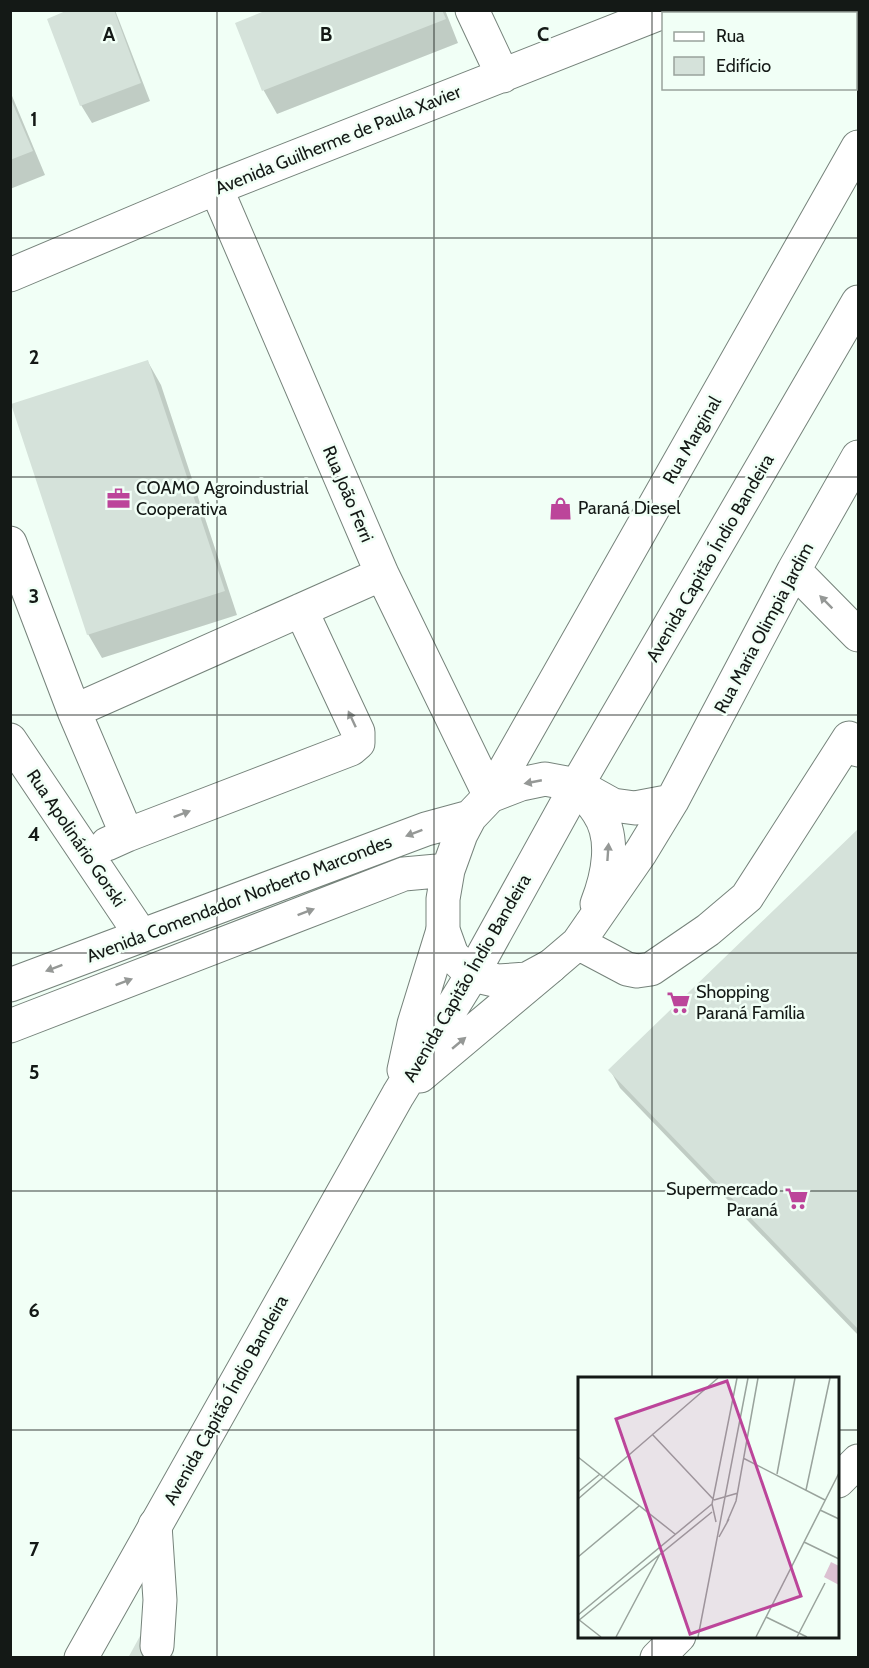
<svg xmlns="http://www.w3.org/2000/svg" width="869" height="1668" viewBox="0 0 869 1668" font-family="Cabin,sans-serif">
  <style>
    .shadow { fill: #0003 }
    .building { fill: #d5e2da }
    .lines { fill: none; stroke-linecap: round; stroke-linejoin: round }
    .minor-casing { stroke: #76837b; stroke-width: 35 }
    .major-casing { stroke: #76837b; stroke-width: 35 }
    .minor { stroke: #fff; stroke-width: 33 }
    .major { stroke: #fff; stroke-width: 33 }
    .oneway { fill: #959896 }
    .grid { fill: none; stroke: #141916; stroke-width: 1.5; stroke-opacity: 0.55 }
    .labels { text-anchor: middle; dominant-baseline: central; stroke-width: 5; stroke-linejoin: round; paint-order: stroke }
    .street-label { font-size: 18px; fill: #141916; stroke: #f1fff6 }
    .poi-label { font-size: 18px; fill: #141916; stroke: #f1fff6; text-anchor: start }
    .inset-road { fill: none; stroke: #99a39c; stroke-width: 1.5 }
    .view { fill: #bc459a; fill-opacity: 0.15; stroke: #bc459a; stroke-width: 3 }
    .inset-edge { fill: none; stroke: #141916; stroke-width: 3 }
    .grid-label { font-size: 20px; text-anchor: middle; font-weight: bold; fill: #141916; stroke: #f1fff6; stroke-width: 5; stroke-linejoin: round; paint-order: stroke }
  </style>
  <rect width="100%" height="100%" fill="#f1fff6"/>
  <path class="shadow" d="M72,10H115L150,101L92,123L81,105Z
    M271,10H445L458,43L277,114L264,91L237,24Z
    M10,91L45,175L10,189Z
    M148,362L161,385L237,615L102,658L88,634Z
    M858,831V1335L620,1088L610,1070Z"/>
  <path class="building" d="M68,10H114L141,83L80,106L47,19Z
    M267,10H442L446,19L262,91L235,23Z
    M10,97L33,151L10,160Z
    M148,360L225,591L87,635L11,404Z
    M858,829V1329L608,1070Z
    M140,1636L178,1658H128Z"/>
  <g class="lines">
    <defs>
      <path id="minor" d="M472,10L503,76
        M216,188L382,574L490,796
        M10,275L216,188L668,10
        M10,543L74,711L382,574
        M794,570L858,635
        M74,711L127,835L107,844
        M10,740L141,935
        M580,789C586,796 593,804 598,812C616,838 608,876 597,904
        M490,796L858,147
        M672,801L635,808L613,805L577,785L545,779L521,784L490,796L470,817L461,834L448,870L443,899V930L452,955L472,975L498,981L527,979L551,966L578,943L641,852L672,801L794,570L858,457
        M127,835L351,749L358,743V732L301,610
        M578,943L627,969L637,971L651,969L708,930L747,897L849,738L858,750
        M10,985L426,829L470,817
        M10,1026L404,874L448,870
        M838,1481L858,1461
        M155,1525L160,1600L157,1646
        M657,1658L679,1636"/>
      <path id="major" d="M404,1070L414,1024L443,930
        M420,1076L551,966
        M81,1658L398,1095L472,975L577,785L858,302"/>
    </defs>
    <use href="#minor" class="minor-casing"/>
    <use href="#major" class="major-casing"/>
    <use href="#minor" class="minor"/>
    <use href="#major" class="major"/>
  </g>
  <defs><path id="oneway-solid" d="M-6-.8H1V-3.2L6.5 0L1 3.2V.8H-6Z" transform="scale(1.5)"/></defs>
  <g class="oneway">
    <use href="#oneway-solid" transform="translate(826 602) rotate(-135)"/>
    <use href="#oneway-solid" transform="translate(352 719) rotate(-115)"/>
    <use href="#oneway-solid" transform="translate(533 782) rotate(169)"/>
    <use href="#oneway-solid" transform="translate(182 814) rotate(-21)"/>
    <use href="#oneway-solid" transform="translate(414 833) rotate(159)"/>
    <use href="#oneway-solid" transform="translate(608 852) rotate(-86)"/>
    <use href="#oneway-solid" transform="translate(306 912) rotate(-21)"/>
    <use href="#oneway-solid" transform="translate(54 968) rotate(159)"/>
    <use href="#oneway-solid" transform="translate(124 982) rotate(-21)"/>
    <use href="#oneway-solid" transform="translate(459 1043) rotate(-40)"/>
  </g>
  <path class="grid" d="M217,10V1658M434,10V1658M652,10V1378M10,238H858M10,477H858M10,715H858M10,953H858M10,1191H858M10,1430H580M838,1430H858M652,1636V1658"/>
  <defs>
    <symbol id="office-bare" viewBox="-9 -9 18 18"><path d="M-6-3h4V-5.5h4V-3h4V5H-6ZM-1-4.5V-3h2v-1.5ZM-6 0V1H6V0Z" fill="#bc459a" stroke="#f1fff6" stroke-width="2.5" paint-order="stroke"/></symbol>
    <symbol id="shop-bare" viewBox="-9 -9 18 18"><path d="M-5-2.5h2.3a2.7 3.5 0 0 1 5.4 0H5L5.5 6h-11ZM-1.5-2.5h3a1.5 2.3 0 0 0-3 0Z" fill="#bc459a" stroke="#f1fff6" stroke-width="2.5" paint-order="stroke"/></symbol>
    <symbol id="supermarket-bare" viewBox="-9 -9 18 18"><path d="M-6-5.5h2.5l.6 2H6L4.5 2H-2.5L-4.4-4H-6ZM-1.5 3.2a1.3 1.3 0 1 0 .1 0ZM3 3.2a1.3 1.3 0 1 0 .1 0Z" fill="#bc459a" stroke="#f1fff6" stroke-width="2.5" paint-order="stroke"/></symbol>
  </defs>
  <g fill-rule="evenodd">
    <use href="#office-bare" x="102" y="482" width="33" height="33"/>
    <use href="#shop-bare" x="544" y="492" width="33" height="33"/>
    <use href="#supermarket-bare" x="662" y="986" width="33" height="33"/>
    <use href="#supermarket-bare" x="780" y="1182" width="33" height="33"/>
  </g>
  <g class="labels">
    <g class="street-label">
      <text transform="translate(338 140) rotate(-22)">Avenida Guilherme de Paula Xavier</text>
      <text transform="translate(692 440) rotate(-60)">Rua Marginal</text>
      <text transform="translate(348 494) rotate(67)">Rua João Ferri</text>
      <text transform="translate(710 558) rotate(-60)">Avenida Capitão Índio Bandeira</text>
      <text transform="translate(764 628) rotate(-62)">Rua Maria Olimpia Jardim</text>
      <text transform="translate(76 838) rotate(56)">Rua Apolinário Gorski</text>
      <text transform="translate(239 899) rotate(-21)">Avenida Comendador Norberto Marcondes</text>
      <text transform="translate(467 978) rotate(-60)">Avenida Capitão Índio Bandeira</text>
      <text transform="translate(226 1400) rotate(-61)">Avenida Capitão Índio Bandeira</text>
    </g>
    <g class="poi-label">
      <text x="136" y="488">COAMO Agroindustrial<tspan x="136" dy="21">Cooperativa</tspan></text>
      <text x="578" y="508">Paraná Diesel</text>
      <text x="696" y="992">Shopping<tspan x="696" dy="21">Paraná Família</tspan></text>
      <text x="778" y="1189" text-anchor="end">Supermercado<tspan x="778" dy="21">Paraná</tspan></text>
    </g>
  </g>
  <g transform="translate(578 1377)">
    <rect width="261" height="261" fill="#f1fff6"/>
    <path d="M253,185L261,189V208L246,200Z" fill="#dcc1d2"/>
    <path class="inset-road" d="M74,57L136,123M0,80L97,157M165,81L247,123M199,97L217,1M228,113L252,1M0,115L22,97M0,122L140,1M136,123L160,116M242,133L261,142M138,145L134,127L159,1M149,145L158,124L180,1M141,160L151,142M226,165L261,182M0,180L61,129M0,238L134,127M188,240L229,260M0,242L23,260M0,244L134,135M38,260L82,177M120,260L170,1M178,260L261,96M219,260L247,206"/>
    <path class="view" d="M149,4L223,219L112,257L38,42Z"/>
    <rect width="261" height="261" class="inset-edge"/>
  </g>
  <g class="grid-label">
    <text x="109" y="41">A</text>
    <text x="326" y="41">B</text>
    <text x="543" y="41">C</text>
    <text x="34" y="126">1</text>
    <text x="34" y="364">2</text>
    <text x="34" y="603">3</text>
    <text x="34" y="841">4</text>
    <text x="34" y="1079">5</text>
    <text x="34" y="1317">6</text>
    <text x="34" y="1556">7</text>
  </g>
  <rect width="869" height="1668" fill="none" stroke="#141916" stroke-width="24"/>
  <rect x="662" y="12" width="195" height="78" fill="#f1fff6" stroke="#99a39c" stroke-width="1.5"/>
  <rect x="674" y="32" width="30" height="9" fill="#ffffff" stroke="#99a39c" stroke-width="1.5"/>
  <text x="716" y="42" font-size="18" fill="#141916">Rua</text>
  <rect x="674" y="57" width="30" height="18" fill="#d5e2da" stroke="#99a39c" stroke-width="1.5"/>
  <text x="716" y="72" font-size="18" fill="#141916">Edifício</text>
</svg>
